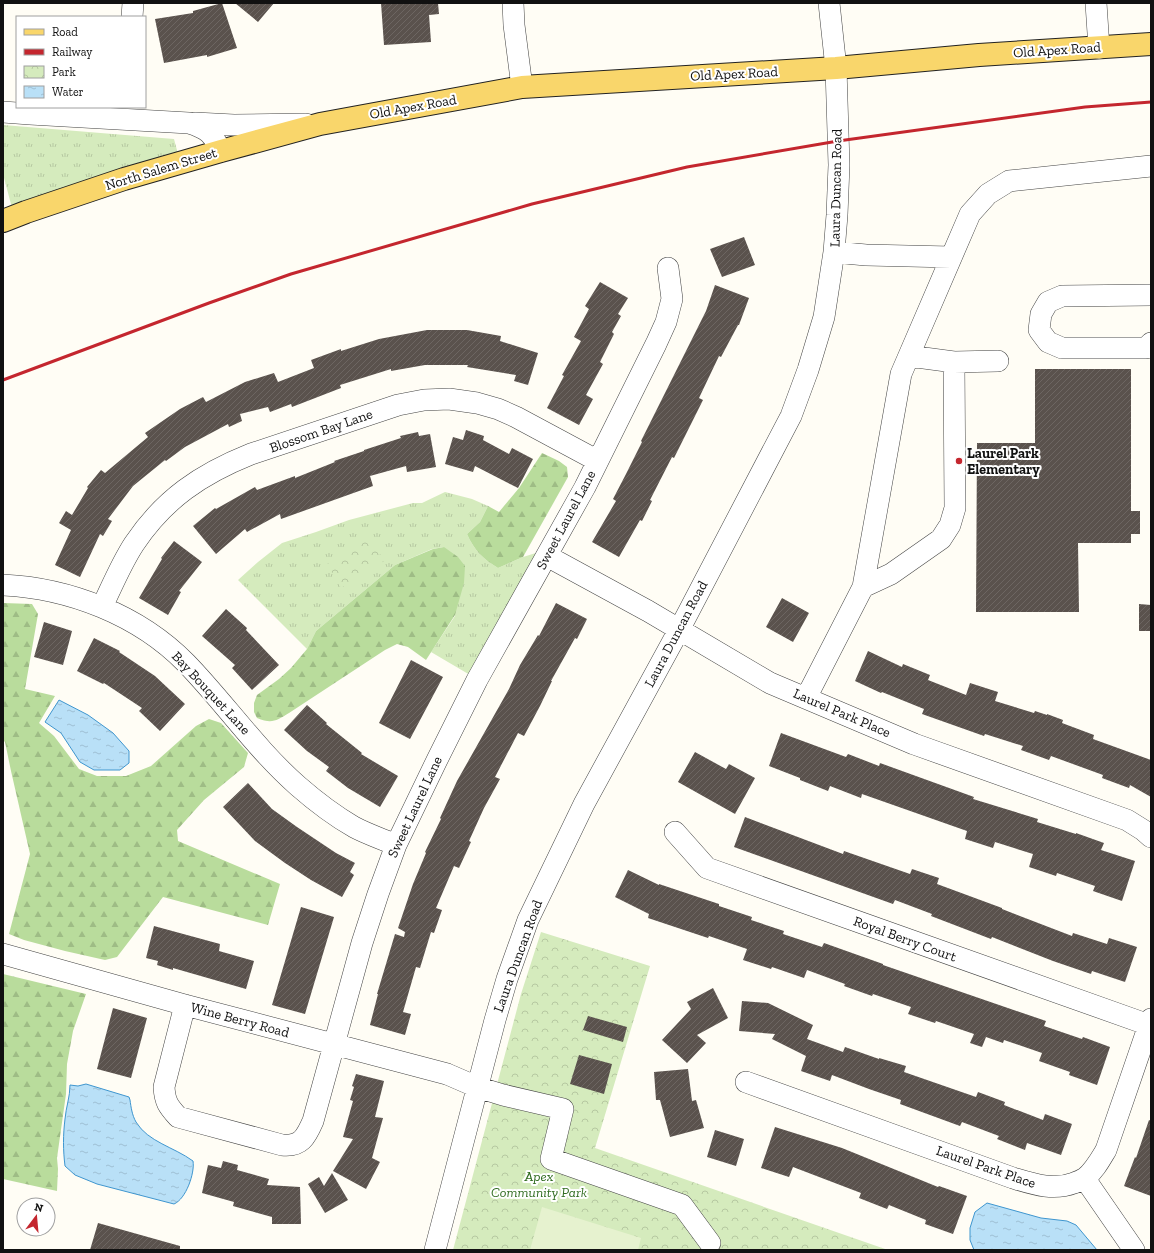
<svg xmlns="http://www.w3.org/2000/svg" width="1154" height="1253" viewBox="0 0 1154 1253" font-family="'Zilla Slab',serif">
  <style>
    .grass { fill: url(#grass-tufts) }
    .forest { fill: url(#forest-firs) }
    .park { fill: url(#park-crowns) }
    .pitch { fill: #e6f2cf }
    .water { fill: url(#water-ripples); stroke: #3f96cf }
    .building { fill: url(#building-hatch) }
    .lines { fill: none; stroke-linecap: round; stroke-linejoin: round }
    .minor-casing { stroke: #444; stroke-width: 22 }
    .major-casing { stroke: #222; stroke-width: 24 }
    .minor { stroke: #fff; stroke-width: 21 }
    .major { stroke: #f9d66b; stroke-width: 22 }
    .rail { stroke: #c4262e; stroke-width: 3 }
    .poi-dot { fill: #c4262e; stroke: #fff; stroke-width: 1.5 }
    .labels { text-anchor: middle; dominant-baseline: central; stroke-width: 4; stroke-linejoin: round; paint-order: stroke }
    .street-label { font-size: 14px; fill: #111; stroke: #fff }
    .poi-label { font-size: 14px; font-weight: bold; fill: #111; stroke: #fff; text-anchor: start }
    .park-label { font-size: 14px; font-style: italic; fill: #2f6b1f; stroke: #fff }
  </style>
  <defs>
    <pattern id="grass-tufts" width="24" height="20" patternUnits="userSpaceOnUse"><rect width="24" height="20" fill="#d5ebbd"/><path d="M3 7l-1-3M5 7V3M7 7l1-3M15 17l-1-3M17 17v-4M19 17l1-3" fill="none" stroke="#b6c8a1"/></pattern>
    <pattern id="forest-firs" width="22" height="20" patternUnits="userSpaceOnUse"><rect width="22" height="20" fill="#b9dc9c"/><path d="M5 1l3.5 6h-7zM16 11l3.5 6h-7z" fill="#9ebc85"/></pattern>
    <pattern id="park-crowns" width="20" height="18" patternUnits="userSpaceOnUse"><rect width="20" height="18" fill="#d5ebbd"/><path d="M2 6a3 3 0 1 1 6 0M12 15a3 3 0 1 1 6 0" fill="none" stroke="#b6c8a1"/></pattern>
    <pattern id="water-ripples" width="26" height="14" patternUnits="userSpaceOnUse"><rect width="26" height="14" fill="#b9e0f7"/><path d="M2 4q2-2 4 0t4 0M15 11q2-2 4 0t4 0" fill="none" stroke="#9ebfd3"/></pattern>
    <pattern id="building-hatch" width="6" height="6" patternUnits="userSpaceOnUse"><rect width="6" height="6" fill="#5a524d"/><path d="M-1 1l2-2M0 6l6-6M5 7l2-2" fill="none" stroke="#6d6662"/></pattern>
  </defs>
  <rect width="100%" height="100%" fill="#fffdf5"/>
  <path class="grass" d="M3,125L174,139L178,154L12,208L3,174Z
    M445,492L472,499L488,506L480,522L467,534C474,550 483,559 498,568L523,557L539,552L470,675L431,652L455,616L444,547L432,549L395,565L316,631L307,649L238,580L258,562L282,543L316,532L349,520L413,503H422Z"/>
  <path class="forest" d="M542,453L559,461L567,467L568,477L523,557L498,568C483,559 474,550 467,534L480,522L488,506L499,512L519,488Z
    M444,547L458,557L465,566L464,583L455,615L426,660L408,647L397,644L385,650L289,713C276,721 272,724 257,718L254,712V703L257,695L279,679L291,668L307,649L316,631L395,565L433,549Z
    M3,603L32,604L38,614L25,689L55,696L39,723L54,736L79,769L97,776H126L151,766L196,726L209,719L221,723L248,753L244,767L204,800L177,830L178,841L280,884L268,925L163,897L117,957L105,960L65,951L24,940L9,934L30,854L11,771L5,742L3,740Z
    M3,974L86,994L73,1031L67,1064L66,1094L57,1158L58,1169L57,1191L3,1179Z"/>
  <path class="park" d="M369,538L384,561L341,588L327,564Z
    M541,932L650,966L595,1148L888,1250H453L521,994Z"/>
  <path class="pitch" d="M542,1207L641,1238L638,1250H530Z"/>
  <path class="water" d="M59,700L88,715L113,733L129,751V763L120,770H94L80,762L61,733L45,722Z
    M86,1084L129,1097L130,1100C131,1107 132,1115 136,1122C148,1142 174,1147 193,1161C195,1173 186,1199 174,1204L97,1184L75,1175L65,1166C63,1150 63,1135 65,1119C66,1107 70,1097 70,1085L78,1086Z
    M987,1203L1041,1218L1067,1221L1076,1225L1097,1250H974L970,1240V1228L975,1212Z"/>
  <path class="building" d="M222,3L237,48L207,57V55L164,63L155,19L193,13V11Z
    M235,3H274L258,22Z
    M381,3H438L439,14L429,15L431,42L384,45Z
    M744,237L755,265L722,277L710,249Z
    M600,282L628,298L618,314L621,316L612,332L614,334L600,362L603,364L586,395L593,399L579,425L547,408L564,376L562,375L581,341L574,337L589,309L585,306Z
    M715,285L749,298L739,325H738L721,357L719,356L699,398L703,400L674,458L672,457L650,500L652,501L642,521L640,520L619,557L592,542L616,501L613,499L626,474L642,442L641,441L706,311Z
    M427,330H467L501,336L500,341L538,353L528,385L514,381L516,375L467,367L468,365H425L391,371V369L340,385L341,388L292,407L291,404L270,412L268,407L240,414L242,421L229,427L228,424L185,447L166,461L165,460L133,486L108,519L112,521L103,536L100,534L80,577L55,565L71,530L59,523L66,511L72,515L88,488L87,487L101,470L105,473L148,437L145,433L180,409L203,397L206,402L245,382L274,373L278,382L314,368L311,360L341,349V351L379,339Z
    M1035,369H1131V511H1140V534H1131V543H1078L1079,612H976L977,443H1035Z
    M466,430L484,436L483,440L509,454L512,448L533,459L518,488L475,466L473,472L445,464L453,437L463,440Z
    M418,432L419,436L430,434L436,467L407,472L406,466L370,476L373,486L281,519L280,514L247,532L245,529L216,554L193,526L215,508L216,509L255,487L257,490L295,476V478L335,462L334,461L364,451V450L401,438L400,436Z
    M174,541L202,562L179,591L181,592L168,615L139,598L162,559L161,558Z
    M782,598L809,613L793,642L766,627Z
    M556,603L587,619L577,639L575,638L551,681H552L540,706L524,736L518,733L495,777L500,779L484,808L469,841L471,842L459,868L454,866L436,908L442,910L434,933L431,932L420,968L416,967L403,1012L411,1014L405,1035L370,1025L378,994H377L395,934L404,937L405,932L398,928L413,884L426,853L425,852L441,819L440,818L457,781L509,689L520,665L538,635L539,636Z
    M1139,604L1151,605V631H1139Z
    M226,609L247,628L246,630L279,665L252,690L232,668L235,665L202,636Z
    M44,622L72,631L63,665L34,657Z
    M94,638L120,651L119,652L155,676L185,704L160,731L139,711L142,708L104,683L103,684L77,671Z
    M868,651L902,667L903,664L930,675L928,680L966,695L970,683L998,692L995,701L1034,713L1035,711L1047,715V714L1063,720L1062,723L1094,735L1093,739L1151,760V797L1130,785L1129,788L1102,778L1103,775L1051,756L1049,760L1021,750L1023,746L985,734L984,736L922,714L924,709L882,692L881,693L855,681Z
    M411,660L443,677L410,739L379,723Z
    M307,705L327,723L326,724L362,753L361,754L398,776L380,807L348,788L326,771L329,767L307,751L284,730Z
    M781,733L846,757L848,754L879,766L880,763L974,797L973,799L1038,819L1037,822L1076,834V833L1104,843L1101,850L1135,861L1122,901L1093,891L1095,886L1057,873L1056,876L1029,867L1033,854L995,842L993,848L965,839L967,831L862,794L861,798L830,786L828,791L800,780V778L769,766Z
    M695,752L726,769L729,764L755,778L735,814L678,782Z
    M248,783L272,809L297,827L336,853L355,863L350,872L354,875L342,897L311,880L285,863L255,841L223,807Z
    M745,817L843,854L844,851L910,874L912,869L939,878L937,884L1002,908V909L1072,936L1073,933L1107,944L1109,938L1137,947L1125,982L1092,971L1091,974L1053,961L992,937L991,939L931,916L932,914L895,900L893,904L734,847Z
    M628,870L659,885V884L719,904V906L752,917L751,920L784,931L783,934L822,947L824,943L883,964V965L1046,1021L1044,1026L1082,1039L1083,1037L1110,1047L1097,1085L1069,1075L1070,1072L1039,1061L1042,1053L1004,1040L1003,1043L986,1037L982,1047L970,1043L974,1034L936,1021L935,1023L908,1014L911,1007L873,994L872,996L844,986L845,984L807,970L804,978L772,967L771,969L743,960L747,949L709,936L708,938L648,918L649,914L615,897Z
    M301,907L334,917L305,1014L272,1005Z
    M154,926L220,944L219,951L254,961L246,989L173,968V970L157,965L158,961L146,958Z
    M713,988L728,1018L697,1035L706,1043L687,1063L662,1040L691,1009L687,1002Z
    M742,1001L768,1003L813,1025L807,1039L843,1052L845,1047L879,1059V1058L906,1066L904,1072L976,1097L978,1092L1005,1102L1004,1105L1043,1120L1045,1114L1072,1124L1061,1155L1027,1143L1025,1150L997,1139L999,1136L962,1122L960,1126L900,1104L901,1100L869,1089L832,1075L830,1081L801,1071L806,1056L772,1039L775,1034L739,1031Z
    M113,1008L147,1018L131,1078L97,1069Z
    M588,1016L627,1027L623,1042L583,1030Z
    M579,1055L612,1064L604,1094L570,1084Z
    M688,1069L692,1101L696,1100L704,1128L670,1137L660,1100H656L654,1072Z
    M356,1074L384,1081L375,1117L383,1118L372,1158L380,1162L366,1189L333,1171L353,1139L343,1137L353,1101L350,1100L354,1087L352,1086Z
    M1149,1120L1151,1121V1196L1124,1186L1135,1157L1136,1158Z
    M775,1127L842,1148L938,1187L939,1186L967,1196L953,1234L925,1224L926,1220L889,1205L887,1209L859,1198L861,1193L793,1167L789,1177L761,1168Z
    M715,1130L744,1139L736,1166L707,1157Z
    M223,1161L238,1165L237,1170L269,1179L267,1185L300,1187L301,1224H272V1217L233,1206L234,1202L202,1193L208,1165L221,1168Z
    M332,1173L348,1200L325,1213L308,1184L319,1177L324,1186Z
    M98,1223L180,1246V1250H90Z"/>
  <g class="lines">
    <defs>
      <path id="minor" d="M513,3L514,25L522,87
        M1096,3L1099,48
        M132,17L133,3
        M3,112L30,114L189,123C208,129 212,133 221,151
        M195,123L234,125L306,124
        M834,252L866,255L951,257
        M1151,295L1062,296L1048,302L1041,314L1039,330L1048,342L1062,348H1146L1151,343
        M909,356L954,362L998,361
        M547,556L648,611L770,683L914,744L1127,820L1143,830L1151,837
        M3,585C69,588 139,615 186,663C224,702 256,749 298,786C314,800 335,816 354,827C367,834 382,839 396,845
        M863,587L891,574L941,539L950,525L955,508L954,362
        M102,607C112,586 121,564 134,544C164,499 201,474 251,454L398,405L424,400L449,399L477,403L498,409L516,417L598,461
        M806,698L863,587L901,374L970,214L988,194L1009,181L1151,166
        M675,832L707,868L1149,1025
        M3,954L185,1005L447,1074L477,1087L503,1095L563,1109L551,1159L682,1205L710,1243
        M185,1005L164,1087C165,1102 168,1106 178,1117L282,1145C301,1147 306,1137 313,1121L362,943L378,894L396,845L437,760L477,680L585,487L656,344L666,322L672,299L668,268
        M746,1082L1013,1178C1033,1184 1053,1191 1074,1183C1077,1182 1082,1180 1085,1178C1094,1171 1100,1160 1106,1150L1151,1019
        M1085,1179L1134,1250
        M435,1250L495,1020L507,979L528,920L584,804L679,630L791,416L808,370L824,317L834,252L837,215L839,165L836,68L829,3"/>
      <path id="major" d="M3,221L26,212L124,179L221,151L320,124L522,87L836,68L979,55L1151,44"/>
    </defs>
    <use href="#minor" class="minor-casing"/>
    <use href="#major" class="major-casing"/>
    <use href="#minor" class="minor"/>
    <use href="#major" class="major"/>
    <path class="rail" d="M3,380L209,303L291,274L532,204L687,167L838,141L1085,107L1151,102"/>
  </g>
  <circle class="poi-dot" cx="959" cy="461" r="4"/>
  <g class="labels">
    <g class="street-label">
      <text transform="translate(1057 50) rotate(-4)">Old Apex Road</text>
      <text transform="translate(734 74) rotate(-3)">Old Apex Road</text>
      <text transform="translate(413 107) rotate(-10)">Old Apex Road</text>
      <text transform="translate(161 169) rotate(-17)">North Salem Street</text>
      <text transform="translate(836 188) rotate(-89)">Laura Duncan Road</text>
      <text transform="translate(321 431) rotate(-19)">Blossom Bay Lane</text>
      <text transform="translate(566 520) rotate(-62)">Sweet Laurel Lane</text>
      <text transform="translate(676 634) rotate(-62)">Laura Duncan Road</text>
      <text transform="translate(211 693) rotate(47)">Bay Bouquet Lane</text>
      <text transform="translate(842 713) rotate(23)">Laurel Park Place</text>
      <text transform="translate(415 807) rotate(-65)">Sweet Laurel Lane</text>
      <text transform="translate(905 939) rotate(20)">Royal Berry Court</text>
      <text transform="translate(518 956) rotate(-70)">Laura Duncan Road</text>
      <text transform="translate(240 1020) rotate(15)">Wine Berry Road</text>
      <text transform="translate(986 1167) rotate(19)">Laurel Park Place</text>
    </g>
    <g class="poi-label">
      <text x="967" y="453">Laurel Park<tspan x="967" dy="16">Elementary</tspan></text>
    </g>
    <g class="park-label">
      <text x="539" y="1176">Apex<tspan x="539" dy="16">Community Park</tspan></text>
    </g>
  </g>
  <rect width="1154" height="1253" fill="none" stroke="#111111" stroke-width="8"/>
  <rect x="16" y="16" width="130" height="92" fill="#ffffff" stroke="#a0a0a0"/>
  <rect x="24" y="29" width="20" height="6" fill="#f9d66b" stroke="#a0a0a0"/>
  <text x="52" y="36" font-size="12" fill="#111111">Road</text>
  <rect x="24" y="49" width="20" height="6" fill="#c4262e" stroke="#a0a0a0"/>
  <text x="52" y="56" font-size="12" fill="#111111">Railway</text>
  <rect x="24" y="66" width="20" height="12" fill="url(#park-crowns)" stroke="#a0a0a0"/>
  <text x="52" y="76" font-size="12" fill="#111111">Park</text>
  <rect x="24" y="86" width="20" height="12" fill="url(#water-ripples)" stroke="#a0a0a0"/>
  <text x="52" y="96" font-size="12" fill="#111111">Water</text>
  <g transform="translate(36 1217) rotate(16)"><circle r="19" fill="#ffffff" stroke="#a0a0a0"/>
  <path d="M0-3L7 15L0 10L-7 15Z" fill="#c4262e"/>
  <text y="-6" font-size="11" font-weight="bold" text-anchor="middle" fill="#111111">N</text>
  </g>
</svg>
